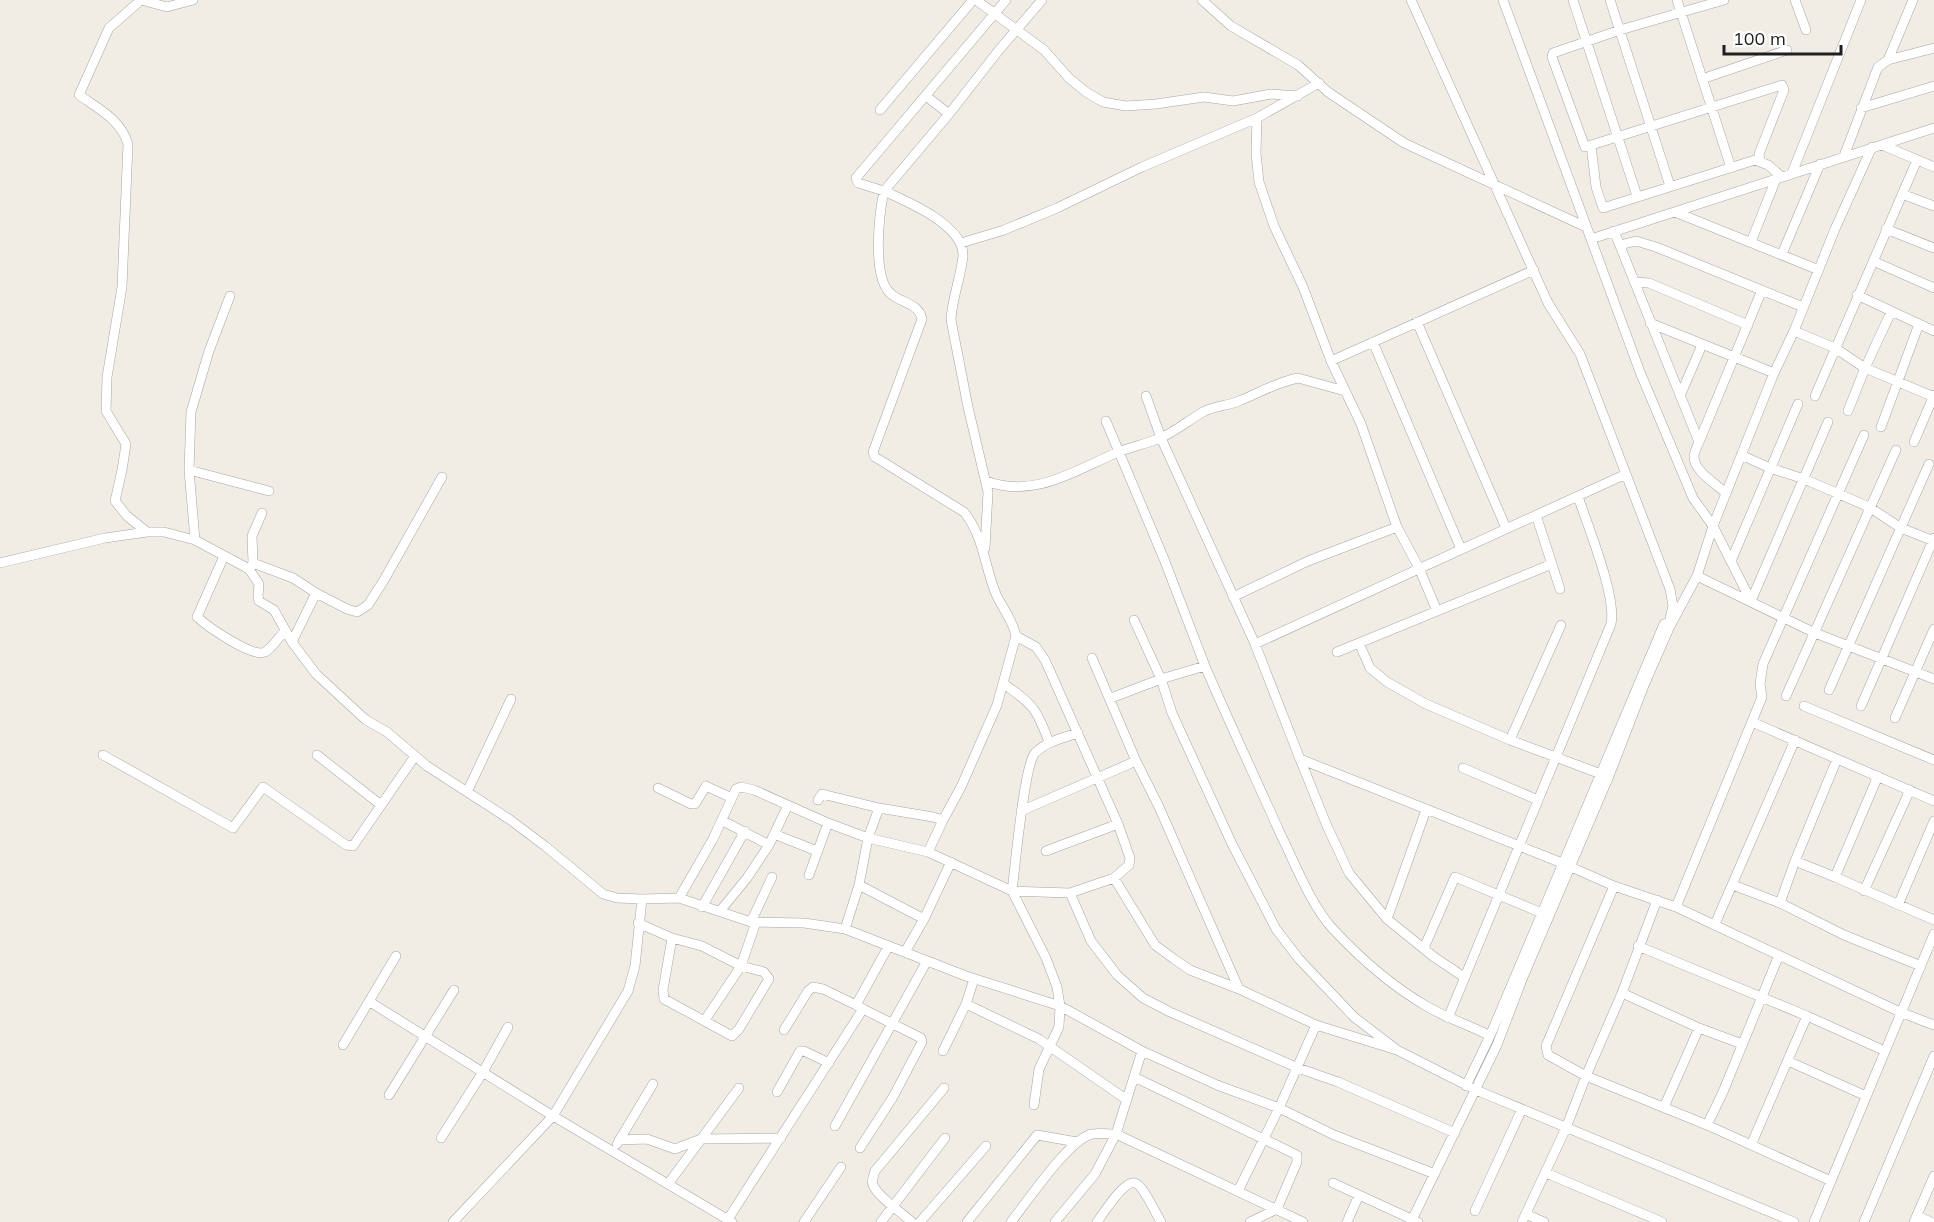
<svg xmlns="http://www.w3.org/2000/svg" width="1934" height="1222" viewBox="0 0 1934 1222" font-family="Mulish,sans-serif">
  <style>
    .lines { fill: none; stroke-linecap: round; stroke-linejoin: round }
    .street-casing { stroke: #a6a6a6; stroke-width: 10 }
    .street { stroke: #fff; stroke-width: 9 }
  </style>
  <rect width="100%" height="100%" fill="#f1ece4"/>
  <g class="lines">
    <defs>
      <path id="street" d="M193,0L167,7L141,0L109,28L79,95C99,109 121,120 128,144L122,287L107,377L106,411L126,444L122,470L115,501L127,516L147,532H164L195,540L189,470L191,412L209,351L230,296
        M976,0L1044,50L1069,78L1086,92L1103,102L1126,106L1156,104L1204,97L1233,101L1271,94L1298,96
        M1202,0L1231,26L1298,65L1328,92L1404,143L1586,227
        M1411,0L1548,303L1580,354L1670,589L1673,606L1670,618
        M1503,0L1640,372L1693,498L1713,526L1751,601
        M1573,0L1637,196
        M1610,0L1670,186
        M1677,0L1731,168
        M1724,0L1620,30L1553,53L1552,57L1585,147L1782,85L1784,90L1759,154L1760,162
        M1795,0L1806,30
        M1888,60L1934,48
        M1702,79L1787,50
        M926,96L949,114
        M1861,108L1934,86
        M880,110L973,0
        M1257,118L1256,153L1259,182L1274,226L1303,287L1331,361L1361,424L1397,527L1419,568L1437,611
        M1591,145L1596,187L1603,208L1755,160L1768,165L1782,177
        M1882,145L1934,167
        M1872,147L1835,229L1794,331L1835,348L1865,368L1934,397
        M1844,156L1878,67L1888,60L1913,0
        M1792,173L1861,0
        M1902,194L1934,206
        M1675,212L1819,270
        M1886,229L1934,248
        M1614,231L1699,442
        M1591,239L1934,128
        M1751,242L1776,179
        M961,243L1004,230L1057,208L1142,167L1257,118L1319,83
        M1620,245L1636,241L1656,247L1803,307
        M1782,254L1820,164
        M1873,261L1934,288
        M1634,282L1649,283L1748,325
        M1857,295L1934,331
        M1417,322L1506,528
        M1650,323L1774,373
        M1373,342L1461,549
        M1331,361L1534,270
        M1146,396L1161,438L1255,644L1300,759L1562,863L1614,886L1676,907L1900,1012L1934,1025
        M1680,396L1702,345
        M1815,396L1917,160
        M1848,411L1865,368L1891,312
        M1106,421L1164,559L1205,666
        M1881,427L1919,324
        M1914,442L1934,395
        M1741,455L1770,468L1804,479L1869,507L1901,528L1934,541
        M189,470L269,491
        M986,481C1033,499 1074,471 1116,453C1130,447 1146,444 1160,438C1175,432 1189,420 1203,412C1214,406 1227,406 1239,401C1259,393 1277,382 1298,378L1345,391
        M1726,493C1716,484 1694,471 1694,457C1694,452 1697,447 1699,442L1762,290
        M1536,515L1560,589
        M195,540L249,569L259,584L258,596L259,601L274,610L292,642L316,674L366,720L387,732L427,766L509,819L545,846L603,894L617,898L642,899
        M985,548L988,492L968,407L951,320C952,298 961,277 963,256C964,225 908,202 884,191L949,114L999,50L1042,0
        M224,556L197,617C207,626 252,658 265,652C272,648 279,637 285,631
        M1731,561L1798,404
        M0,563L105,538L147,532
        M253,563L252,536L262,513
        M249,569L253,563L293,578L316,593L347,609L357,612L368,605L384,580L442,477
        M1697,576L1815,633L1934,679
        M1233,597L1308,561L1397,527
        M1751,601L1828,422
        M1016,636L1036,647L1045,660L1118,824L1130,858L1129,865L1114,878L1155,945L1174,959L1190,970L1239,989L1316,1025
        M292,642L316,593
        M1359,643L1370,668L1387,682L1426,704L1510,740L1601,774
        M1255,644L1626,474
        M1337,652L1552,564
        M1092,658L1136,761L1159,807L1239,989
        M1003,683C1033,705 1036,707 1049,742
        M1829,690L1929,464
        M1786,696L1896,450
        M1111,698L1161,679L1134,620
        M1804,706L1934,760
        M1861,706L1934,538
        M1895,718L1934,629
        M1752,722L1934,801
        M1078,733C1063,738 1047,741 1035,753C1024,765 1015,869 1012,891L1070,893L1114,878
        M1510,740L1561,625
        M103,755L233,828L263,787L346,845L353,846L415,756
        M317,755L381,805
        M1300,759L1327,826L1349,873L1387,919L1434,957L1464,977
        M1463,768L1538,800
        M658,788L691,804H695L706,786L732,798
        M467,792L511,699
        M818,800L822,794L879,808
        M1021,811L1136,761
        M943,820L961,787L997,705L1016,636C1013,620 1002,608 996,594C984,565 984,537 964,512L875,457L873,452L922,319C919,303 900,303 890,293C872,276 879,214 884,191L858,183L856,178L1006,0
        M723,821L769,845
        M774,834L817,851
        M1046,851L1118,824
        M1795,861L1837,759
        M809,875L828,823
        M1835,877L1934,920
        M859,885L924,919
        M1733,885L1780,903L1844,935L1921,966
        M1864,891L1910,790
        M1070,893L1091,941L1117,975L1143,998L1170,1012L1298,1068L1338,1082L1455,1133
        M679,898L713,839L736,789L741,787L754,790L828,823L868,838L879,808L933,817L943,820L928,852
        M1657,900L1622,993L1586,1076L1707,1125L1831,1181L1814,1222
        M1780,903L1795,861L1835,877L1878,776
        M1898,905L1934,821
        M702,907L745,831
        M1676,907L1762,697L1760,684L1763,664L1864,435
        M720,911L747,878L769,845L788,805
        M1387,919L1426,810
        M751,922L772,877
        M638,923L672,938L702,946L741,966L764,972L769,979L739,1029L732,1036L664,999L663,990L672,938
        M1715,924L1795,740
        M845,929L859,885L868,838L928,852L1012,891L1046,958L1057,987L1060,1006L1059,1027L1039,1069L1034,1105
        M1638,946L1807,1016
        M1424,948L1455,877L1542,913
        M905,952L924,919L951,862
        M1622,993L1699,1028L1742,1044
        M370,1002L553,1116L453,1222
        M966,1004L1039,1039L1127,1100
        M1448,1018L1611,624C1617,596 1587,525 1578,496
        M705,1020L741,966L756,922
        M784,1030L808,991L813,987L823,989L856,1005
        M343,1045L396,956
        M1397,1050L1354,1017L1299,959L1276,929L1232,844L1172,713L1161,679L1205,666C1229,722 1255,777 1280,833C1294,861 1311,906 1333,929C1360,958 1393,987 1428,1007C1448,1019 1470,1025 1490,1036
        M943,1051L966,1004L974,979
        M1142,1051L1217,1085L1279,1108L1316,1025L1397,1050L1476,1090L1794,1222
        M1788,1061L1866,1096
        M1134,1077L1297,1155V1162L1277,1209L1250,1222
        M1466,1086L1490,1036L1664,624L1667,623L1670,626
        M777,1092L800,1051H804L829,1063
        M389,1095L454,990
        M1664,1107L1699,1028
        M1707,1125L1723,1092L1779,955
        M835,1126L927,961
        M441,1138L483,1072L508,1027
        M619,1140L647,1139L675,1149L701,1139L781,1138
        M617,1144L653,1084
        M1751,1145L1807,1016L1885,1051
        M860,1148L893,1097L922,1042L921,1038L863,1009
        M1546,1173L1662,1222
        M1831,1181L1934,934
        M1333,1183L1418,1222
        M668,1184L739,1088
        M1238,1191L1279,1108L1334,1135L1435,1174
        M1475,1211L1522,1109
        M1526,1214L1544,1222
        M1917,1216L1931,1222
        M728,1219L863,1009L856,1005L888,947
        M732,1222L553,1116L628,991L635,966L642,899L679,898L751,922L804,923L845,929L966,976L1060,1006L1142,1051L1116,1134L1303,1222
        M804,1222L841,1167
        M881,1222L945,1138
        M912,1222C902,1213 878,1197 873,1185C871,1180 874,1175 875,1171L944,1088
        M920,1222L986,1146
        M967,1222L1037,1135L1077,1142
        M1011,1222C1027,1202 1069,1139 1092,1134C1099,1133 1108,1134 1116,1134L1095,1174L1055,1222
        M1097,1222C1103,1214 1124,1180 1135,1183C1143,1185 1156,1214 1161,1222
        M1347,1222L1359,1195
        M1411,1222L1497,1045L1523,977L1609,776L1645,683L1670,626L1697,576L1713,526L1774,373L1794,331
        M1522,1222L1566,1128L1586,1076L1548,1055L1546,1046L1614,886
        M1864,1222L1934,1056
        M1914,1222L1934,1176"/>
    </defs>
    <use href="#street" class="street-casing"/>
    <use href="#street" class="street"/>
  </g>
  <path d="M1724 45v9h117v-9" fill="none" stroke="#1f1f1f" stroke-width="3"/>
  <text x="1733" y="45" font-size="18" fill="#1f1f1f" stroke="#ffffff" stroke-width="4.5" paint-order="stroke">100 m</text>
</svg>
